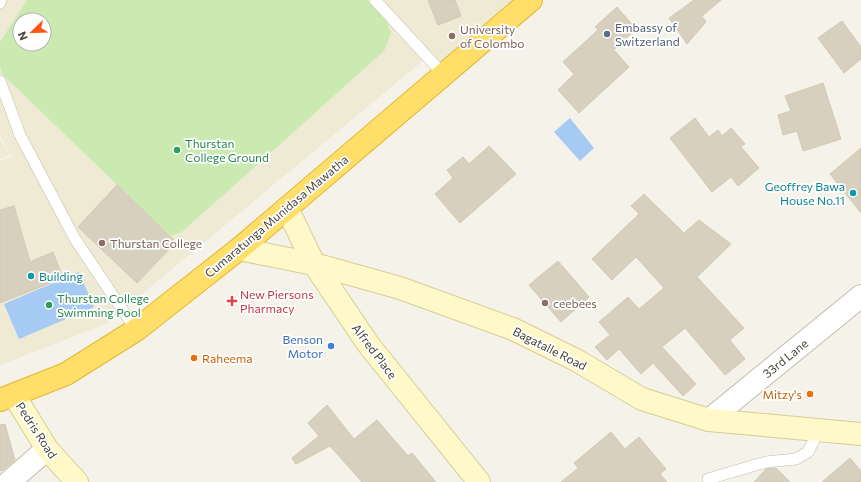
<svg xmlns="http://www.w3.org/2000/svg" width="861" height="482" viewBox="0 0 861 482" font-family="Commissioner,sans-serif">
  <style>
    .education { fill: #eeead3; fill-rule: evenodd }
    .green { fill: #caeab1; fill-rule: evenodd }
    .water { fill: #a5caf3 }
    .building { fill: #d7d0be; stroke: #d2c9b1 }
    .lines { fill: none; stroke-linecap: round; stroke-linejoin: round }
    .lane-casing { stroke: #c1bcab; stroke-width: 12 }
    .street-casing { stroke: #c1bcab; stroke-width: 24 }
    .secondary-casing { stroke: #d6cd98; stroke-width: 24 }
    .highway-casing { stroke: #e2b736; stroke-width: 24 }
    .lane { stroke: #fff; stroke-width: 11 }
    .street { stroke: #fff; stroke-width: 22 }
    .secondary { stroke: #fff8c9; stroke-width: 22 }
    .highway { stroke: #ffdf6a; stroke-width: 22 }
    .service-dot { fill: #5c6f8a; stroke: #fff; stroke-width: 1.5 }
    .education-dot { fill: #8d6e63; stroke: #fff; stroke-width: 1.5 }
    .leisure-dot { fill: #2e9e5b; stroke: #fff; stroke-width: 1.5 }
    .culture-dot { fill: #0f9aa8; stroke: #fff; stroke-width: 1.5 }
    .health-dot { fill: #e0444e; stroke: #fff; stroke-width: 1.5 }
    .shop-dot { fill: #3f7fe0; stroke: #fff; stroke-width: 1.5 }
    .food-dot { fill: #e8710a; stroke: #fff; stroke-width: 1.5 }
    .labels { text-anchor: middle; dominant-baseline: central; stroke-width: 3.5; stroke-linejoin: round; paint-order: stroke }
    .service-label { font-size: 12px; fill: #4e5e75; stroke: #fff; text-anchor: start }
    .education-label { font-size: 12px; fill: #785e54; stroke: #fff; text-anchor: start }
    .leisure-label { font-size: 12px; fill: #27864d; stroke: #fff; text-anchor: start }
    .culture-label { font-size: 12px; fill: #0d838f; stroke: #fff; text-anchor: end }
    .street-label { font-size: 12px; fill: #494437; stroke: #fff }
    .health-label { font-size: 12px; fill: #be3a42; stroke: #fff; text-anchor: start }
    .shop-label { font-size: 12px; fill: #366cbe; stroke: #fff; text-anchor: end }
    .food-label { font-size: 12px; fill: #c56008; stroke: #fff; text-anchor: start }
  </style>
  <rect width="100%" height="100%" fill="#f5f3e9"/>
  <path class="education" d="M0,0H531L447,72L431,54L106,324L0,365V161L12,156L0,136ZM20,20H44V44H20Z
    M0,139L10,155L0,159Z"/>
  <path class="green" d="M27,0H367L385,17L391,33L384,51L183,231L172,236L160,226L2,74L0,67V42ZM20,20H44V44H20Z"/>
  <path class="water" d="M570,118L594,148L580,161L554,132Z
    M79,272L94,307L19,339L4,304Z"/>
  <path class="building" d="M428,0H455L461,16L438,25Z
    M694,0H721L702,16L706,22L687,44L669,18Z
    M617,7L636,29L614,50L629,67L579,113L558,90L574,74L563,62L598,30L595,27Z
    M842,21L861,47V59L844,73L818,38Z
    M823,83L841,139L803,151L797,131L783,135L778,115L791,111L785,96Z
    M695,118L709,137L718,130L722,136L731,128L745,144L741,147L759,168L738,186L731,177L712,192L670,138Z
    M489,146L516,174L460,223L435,194L453,178L447,170L463,157L469,164Z
    M861,148V213L830,174Z
    M117,185L176,242L137,283L78,227Z
    M644,194L684,233L699,220L731,244L697,277L744,328L730,340L745,359L725,375L685,328L662,347L696,384L683,396L653,363L641,374L619,349L607,360L595,347L610,335L599,322L628,297L639,309L664,288L636,257L612,280L592,259L639,214L631,206Z
    M14,206L30,262L53,252L63,278L0,303V210Z
    M558,261L589,297L561,322L529,285Z
    M327,405L354,439L377,420L408,456L412,453L436,482H362L330,446L296,464L292,458L319,436L308,423Z
    M5,424L15,460L3,470L0,471V425Z
    M611,432L625,449L639,437L666,469L660,474L667,482H561L578,468L574,463Z
    M850,458L861,471V482H822Z
    M776,468L790,482H754L766,469Z"/>
  <g class="lines">
    <defs>
      <path id="lane" d="M375,0L444,75
        M0,3L1,0
        M0,81L20,135L75,239L136,330
        M708,479L766,462L796,459L808,452L819,430"/>
      <path id="street" d="M709,420L861,296
        M9,482L47,449"/>
      <path id="secondary" d="M287,208L314,264L368,344L479,482
        M239,249L314,264L400,288L513,329L576,360L642,399L709,420L861,434
        M14,395L47,449L77,482"/>
      <path id="highway" d="M0,400L66,374L136,330L239,249L531,0"/>
    </defs>
    <use href="#lane" class="lane-casing"/>
    <use href="#street" class="street-casing"/>
    <use href="#secondary" class="secondary-casing"/>
    <use href="#highway" class="highway-casing"/>
    <use href="#lane" class="lane"/>
    <use href="#street" class="street"/>
    <use href="#secondary" class="secondary"/>
    <use href="#highway" class="highway"/>
  </g>
  <circle class="service-dot" cx="607" cy="34" r="4"/>
  <g class="education-dot">
    <circle cx="452" cy="36" r="4"/>
    <circle cx="102" cy="243" r="4"/>
    <circle cx="545" cy="303" r="4"/>
  </g>
  <g class="leisure-dot">
    <circle cx="177" cy="150" r="4"/>
    <circle cx="49" cy="305" r="4"/>
  </g>
  <g class="culture-dot">
    <circle cx="853" cy="193" r="4"/>
    <circle cx="31" cy="276" r="4"/>
  </g>
  <path class="health-dot" d="M230 295h4v4h4v4h-4v4h-4v-4h-4v-4h4z"/>
  <circle class="shop-dot" cx="331" cy="346" r="4"/>
  <g class="food-dot">
    <circle cx="194" cy="358" r="4"/>
    <circle cx="810" cy="394" r="4"/>
  </g>
  <g class="labels">
    <g class="service-label">
      <text x="615" y="27">Embassy of<tspan x="615" dy="14">Switzerland</tspan></text>
    </g>
    <g class="education-label">
      <text x="460" y="29">University<tspan x="460" dy="14">of Colombo</tspan></text>
      <text x="110" y="243">Thurstan College</text>
      <text x="553" y="303">ceebees</text>
    </g>
    <g class="leisure-label">
      <text x="185" y="143">Thurstan<tspan x="185" dy="14">College Ground</tspan></text>
      <text x="57" y="298">Thurstan College<tspan x="57" dy="14">Swimming Pool</tspan></text>
    </g>
    <g class="culture-label">
      <text x="845" y="186">Geoffrey Bawa<tspan x="845" dy="14">House No.11</tspan></text>
      <text x="39" y="276" text-anchor="start">Building</text>
    </g>
    <g class="street-label">
      <text transform="translate(276 216) rotate(-40)">Cumaratunga Munidasa Mawatha</text>
      <text transform="translate(550 348) rotate(27)">Bagatalle Road</text>
      <text transform="translate(375 351) rotate(53)">Alfred Place</text>
      <text transform="translate(785 358) rotate(-39)">33rd Lane</text>
      <text transform="translate(37 430) rotate(57)">Pedris Road</text>
    </g>
    <g class="health-label">
      <text x="240" y="294">New Piersons<tspan x="240" dy="14">Pharmacy</tspan></text>
    </g>
    <g class="shop-label">
      <text x="323" y="339">Benson<tspan x="323" dy="14">Motor</tspan></text>
    </g>
    <g class="food-label">
      <text x="202" y="358">Raheema</text>
      <text x="802" y="394" text-anchor="end">Mitzy's</text>
    </g>
  </g>
  <g transform="translate(32 32) rotate(247)"><circle r="19" fill="#ffffff" stroke="#b6b4af"/>
  <path d="M0-3L7 15L0 10L-7 15Z" fill="#ff5516"/>
  <text y="-6" font-size="11" font-weight="bold" text-anchor="middle" fill="#494437">N</text>
  </g>
</svg>
